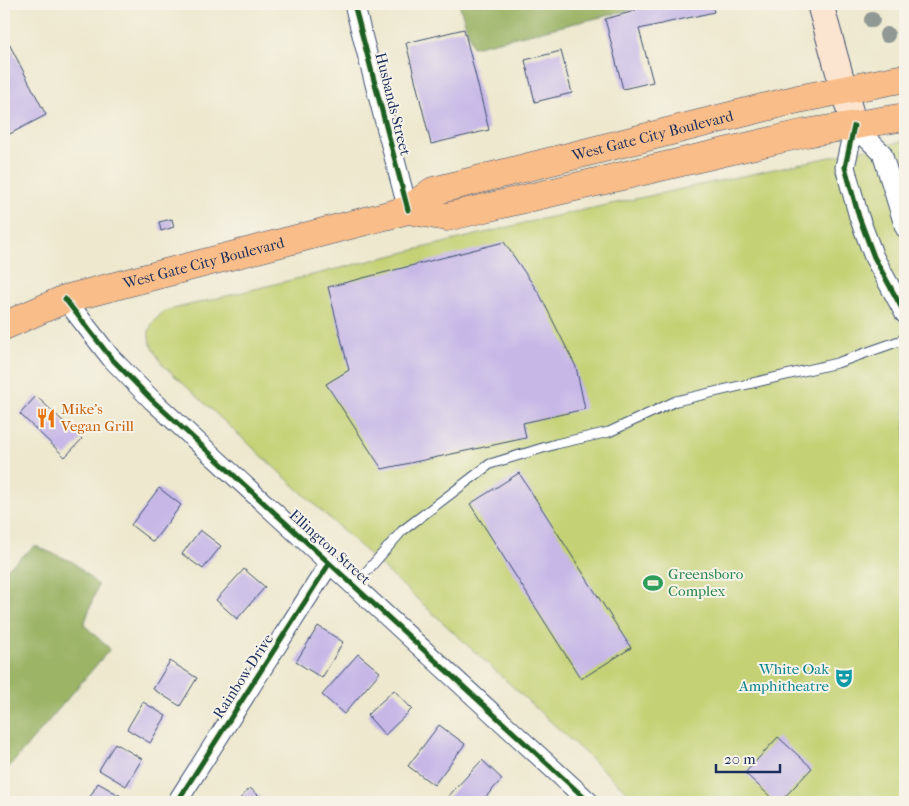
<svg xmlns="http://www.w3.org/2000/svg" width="909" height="806" viewBox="0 0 909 806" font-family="'IM FELL French Canon',serif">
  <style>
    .green { fill: #c4d274; stroke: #708069 }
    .forest { fill: #9bb466; stroke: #5b7262 }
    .building { fill: #c6b7e7 }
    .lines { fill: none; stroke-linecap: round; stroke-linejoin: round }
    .lane-casing { stroke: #3a4b6f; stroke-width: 11 }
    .street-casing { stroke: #3a4b6f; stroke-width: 21 }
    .secondary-casing { stroke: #3a4b6f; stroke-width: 28 }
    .primary-casing { stroke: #3a4b6f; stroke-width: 29 }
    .lane { stroke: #fff; stroke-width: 9 }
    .street { stroke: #fff; stroke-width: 19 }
    .secondary { stroke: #fce5d0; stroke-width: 26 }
    .primary { stroke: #f8bd89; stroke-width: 28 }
    .cycleway-casing { stroke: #f7f3e8; stroke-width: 8 }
    .cycleway { stroke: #1b5e20; stroke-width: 5 }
    .tree { fill: #919994 }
    .labels { text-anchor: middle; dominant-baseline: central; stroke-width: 4; stroke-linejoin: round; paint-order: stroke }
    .street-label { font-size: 15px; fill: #1b2f5e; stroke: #f7f3e8 }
    .food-label { font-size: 15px; fill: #c56008; stroke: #f7f3e8; text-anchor: start }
    .leisure-label { font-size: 15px; fill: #27864d; stroke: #f7f3e8; text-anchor: start }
    .culture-label { font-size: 15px; fill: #0d838f; stroke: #f7f3e8; text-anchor: end }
  </style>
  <rect width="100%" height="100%" fill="#f7f3e8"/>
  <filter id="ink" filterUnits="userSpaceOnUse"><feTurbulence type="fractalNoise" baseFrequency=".02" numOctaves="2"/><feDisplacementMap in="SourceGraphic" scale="10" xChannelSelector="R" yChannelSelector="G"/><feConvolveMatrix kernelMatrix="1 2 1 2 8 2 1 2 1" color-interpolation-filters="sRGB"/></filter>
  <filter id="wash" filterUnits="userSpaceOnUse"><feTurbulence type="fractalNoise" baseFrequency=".0096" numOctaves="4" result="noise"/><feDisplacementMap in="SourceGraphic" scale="20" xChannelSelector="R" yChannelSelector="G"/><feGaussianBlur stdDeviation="1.12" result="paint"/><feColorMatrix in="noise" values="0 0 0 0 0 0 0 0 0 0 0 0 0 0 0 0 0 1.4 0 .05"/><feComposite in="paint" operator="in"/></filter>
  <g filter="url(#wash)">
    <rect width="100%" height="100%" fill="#ede8ce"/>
    <path class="green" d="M905,141V802H638L163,365C148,342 140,330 165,311L537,220Z"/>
    <path class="forest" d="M459,4H630L631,10L473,47Z
      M35,546L73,562L98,585L84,625L110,649L4,773V571Z"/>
    <g id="blocks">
      <path class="building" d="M376,4H406V5L378,11Z
        M633,4H712L714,12L639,29L653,82L623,89L605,19L635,11Z
        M464,29L489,130L431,144L406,43Z
        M4,34L46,115L4,137Z
        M561,51L572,93L535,102L525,60Z
        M172,219L174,227L161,231L159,222Z
        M504,242L540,295L576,367L585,409L523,423L526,438L382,469L326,384L349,370L328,287Z
        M36,396L82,439L65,457L20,414Z
        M519,473L631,648L581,679L470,504Z
        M159,488L181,505L153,542L131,525Z
        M200,530L221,546L203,569L182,554Z
        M244,569L265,587L237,619L216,600Z
        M318,626L343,642L322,678L296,662Z
        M358,654L380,672L344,714L322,695Z
        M170,661L197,678L180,706L153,689Z
        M394,690L412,709L385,735L367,715Z
        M143,702L166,716L150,743L127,729Z
        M439,725L465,744L434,785L408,766Z
        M778,737L812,768L780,802H776L745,773Z
        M115,743L142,759L126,786L99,770Z
        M482,760L502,779L481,802H445L444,801Z
        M98,783L126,799L124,802H87Z
        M250,788L266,802H237Z"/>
    </g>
  </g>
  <g filter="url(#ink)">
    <use href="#blocks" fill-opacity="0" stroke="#3a4b6f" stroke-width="1"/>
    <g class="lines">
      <defs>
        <path id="lane" d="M354,586L402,531L490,464L556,444L609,432L676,401L837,363L905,339"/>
        <path id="street" d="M354,4L408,210
          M854,126L845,167L859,217L874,257L905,314
          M854,126L882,153L905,228
          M65,299L111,358L152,400L589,802
          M177,802L329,564"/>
        <path id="secondary" d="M820,4L854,126"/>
        <g id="primary">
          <path d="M408,210L447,217L806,133L905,117"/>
          <path id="s1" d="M4,326L65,299L408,210L433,191L798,99L905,78"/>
        </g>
      </defs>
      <use href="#lane" class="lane-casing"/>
      <use href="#street" class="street-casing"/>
      <use href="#secondary" class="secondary-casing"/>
      <use href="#primary" class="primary-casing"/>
      <use href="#lane" class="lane"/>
      <use href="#street" class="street"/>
      <use href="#secondary" class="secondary"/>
      <use href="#primary" class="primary"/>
      <defs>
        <path id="cycleway" d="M354,4L408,210
          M854,126L845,167L859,217L874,257L905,314
          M65,299L111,358L152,400L589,802
          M177,802L329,564"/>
      </defs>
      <use href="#cycleway" class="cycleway-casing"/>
      <use href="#cycleway" class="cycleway"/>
    </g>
    <g class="tree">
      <circle cx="872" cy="20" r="8"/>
      <circle cx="887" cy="35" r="8"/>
    </g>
  </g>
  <defs>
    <symbol id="restaurant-bare" viewBox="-9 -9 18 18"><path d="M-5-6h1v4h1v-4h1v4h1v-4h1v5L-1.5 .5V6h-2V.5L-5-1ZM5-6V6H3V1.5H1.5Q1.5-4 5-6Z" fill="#e8710a" stroke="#f7f3e8" stroke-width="2.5" paint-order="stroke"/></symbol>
    <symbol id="stadium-bare" viewBox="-9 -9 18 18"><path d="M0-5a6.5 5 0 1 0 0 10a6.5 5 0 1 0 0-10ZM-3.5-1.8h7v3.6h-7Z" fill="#2e9e5b" stroke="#f7f3e8" stroke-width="2.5" paint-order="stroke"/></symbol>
    <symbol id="theatre-bare" viewBox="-9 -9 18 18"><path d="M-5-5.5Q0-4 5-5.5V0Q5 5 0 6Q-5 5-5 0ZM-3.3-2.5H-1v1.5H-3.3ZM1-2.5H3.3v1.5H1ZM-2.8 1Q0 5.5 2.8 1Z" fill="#0f9aa8" stroke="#f7f3e8" stroke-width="2.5" paint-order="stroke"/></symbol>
  </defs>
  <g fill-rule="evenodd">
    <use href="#restaurant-bare" x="32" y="404" width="28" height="28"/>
    <use href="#stadium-bare" x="639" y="569" width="28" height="28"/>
    <use href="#theatre-bare" x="830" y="664" width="28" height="28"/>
  </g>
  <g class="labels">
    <g class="street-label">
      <text transform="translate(393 104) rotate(76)">Husbands Street</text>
      <text stroke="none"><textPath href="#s1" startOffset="679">West Gate City Boulevard</textPath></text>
      <text stroke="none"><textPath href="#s1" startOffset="210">West Gate City Boulevard</textPath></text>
      <text transform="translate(330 547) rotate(42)">Ellington Street</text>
      <text transform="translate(243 676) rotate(-57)">Rainbow Drive</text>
    </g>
    <g class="food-label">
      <text x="61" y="409">Mike's<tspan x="61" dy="17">Vegan Grill</tspan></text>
    </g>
    <g class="leisure-label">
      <text x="668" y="574">Greensboro<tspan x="668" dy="17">Complex</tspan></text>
    </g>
    <g class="culture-label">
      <text x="829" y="669">White Oak<tspan x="829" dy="17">Amphitheatre</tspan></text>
    </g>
  </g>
  <rect width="909" height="806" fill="none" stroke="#f7f3e8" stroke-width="20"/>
  <path d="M716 764v8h64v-8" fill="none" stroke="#1b2f5e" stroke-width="2.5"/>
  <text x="724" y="764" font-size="15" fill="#1b2f5e" stroke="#f7f3e8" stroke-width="4" paint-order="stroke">20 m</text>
</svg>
